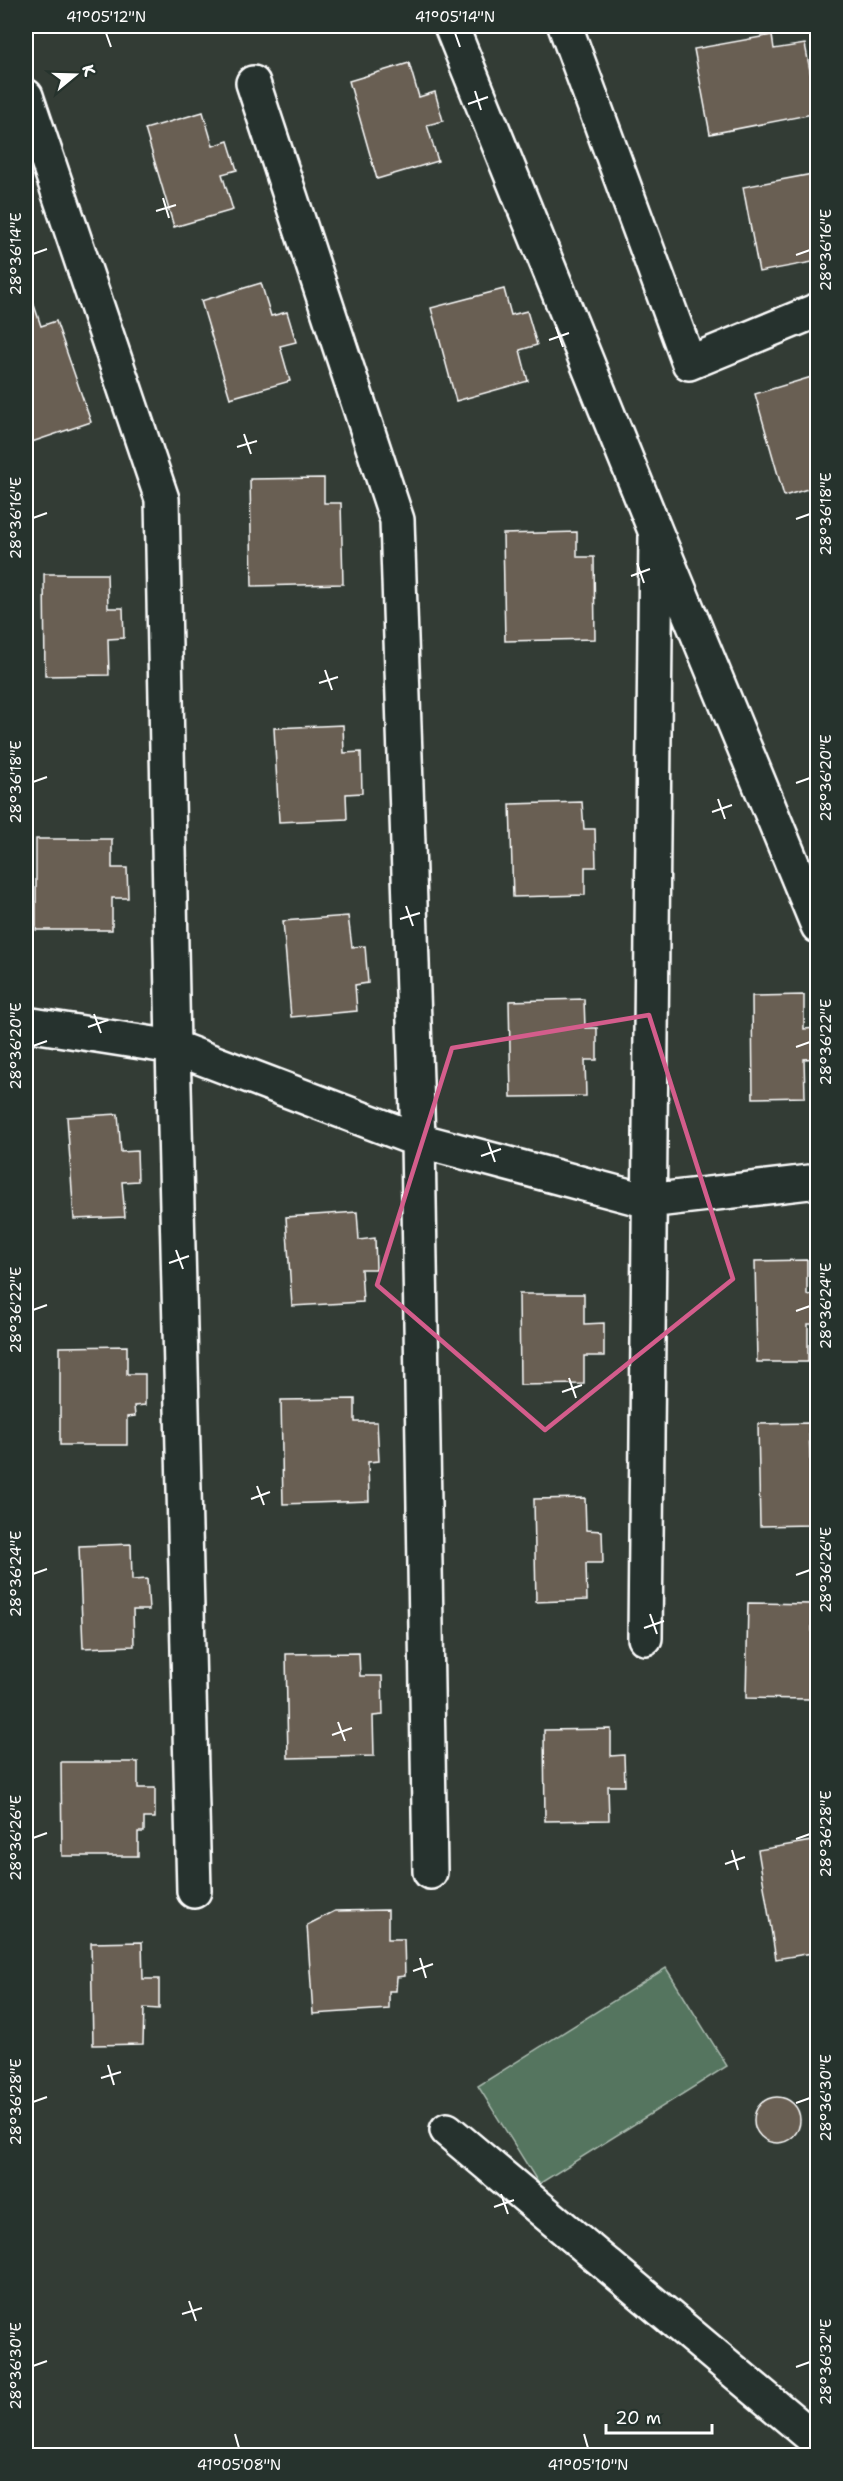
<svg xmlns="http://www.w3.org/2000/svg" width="843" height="2481" viewBox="0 0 843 2481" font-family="'Shantell Sans',sans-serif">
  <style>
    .green { fill: #54755f; stroke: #aabaaf; stroke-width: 1.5 }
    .building { fill: #695f53; stroke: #fff; stroke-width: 1.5 }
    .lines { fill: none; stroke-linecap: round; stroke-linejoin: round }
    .minor-casing { stroke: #fff; stroke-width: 38 }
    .minor { stroke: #26332d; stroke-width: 33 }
    .marked { fill: none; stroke: #d45d8c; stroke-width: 4.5; stroke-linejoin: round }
    .ticks { fill: none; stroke: #fff; stroke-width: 2 }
    .neatline { fill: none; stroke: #fff; stroke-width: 2 }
    .ticks-label { font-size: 15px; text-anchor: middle; fill: #fff }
  </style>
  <rect width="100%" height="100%" fill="#333c35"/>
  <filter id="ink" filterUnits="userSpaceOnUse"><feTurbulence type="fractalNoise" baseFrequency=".0167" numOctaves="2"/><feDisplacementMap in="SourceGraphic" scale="12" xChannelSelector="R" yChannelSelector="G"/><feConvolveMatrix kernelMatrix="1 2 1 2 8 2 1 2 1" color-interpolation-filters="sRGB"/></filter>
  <g filter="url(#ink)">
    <path class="green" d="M666,1968L727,2066L539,2184L478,2086Z"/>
    <path class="building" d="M772,35L774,49L805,44L818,113L710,134L694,49Z
      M409,63L419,97L435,92L443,121L427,125L438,161L377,179L349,81Z
      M203,112L213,146L228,141L237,170L222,174L233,210L174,227L145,129Z
      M818,173V261L759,272L743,187Z
      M261,283L271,316L287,312L296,342L280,346L290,381L230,398L201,301Z
      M504,289L511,315L527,311L537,345L520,350L528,381L456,401L431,308Z
      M33,302L41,326L56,321L91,422L26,444V305Z
      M818,375V486L784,496L755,394Z
      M324,478V503H341L343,584L252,586L250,479Z
      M577,532V557H594L595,639L505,641L503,534Z
      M44,574H107L108,608H123L124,638L108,639L109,675L45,676Z
      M343,725L344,753L361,752L362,793L346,794L347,819L279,822L274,728Z
      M582,802L584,829H595L596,867H585V895L513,897L510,804Z
      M36,839H112V868H127L128,898H112V930H36Z
      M348,916L352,947L365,946L368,983L355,985L357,1011L291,1017L283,921Z
      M804,995V1029L818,1028V1058L804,1059L805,1097L753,1098L752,996Z
      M584,999L585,1028H597V1060H585L586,1096L511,1097L509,1001Z
      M118,1114L121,1152L137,1151L138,1181L122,1182L125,1217L74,1219L67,1117Z
      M357,1212L359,1240L375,1238L376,1269H361L363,1302L292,1306L286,1217Z
      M807,1260V1295L818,1294V1324H808V1362H757L755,1261Z
      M519,1294H584V1324L604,1323V1356H584V1384L520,1385Z
      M127,1346V1374H145V1405L134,1406L135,1416L127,1417V1445H60V1347Z
      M355,1399V1422H377L379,1461L368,1462L369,1501L283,1504L281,1400Z
      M809,1423L810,1459L818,1458V1489H810L811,1525L760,1526L758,1424Z
      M585,1498L586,1530L602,1531L603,1563H586L587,1600L536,1602L534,1499Z
      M131,1544L132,1580L147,1579L149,1610H133L134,1646L83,1648L79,1546Z
      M748,1603L812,1604V1631H818V1664H811V1699L746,1698Z
      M359,1653L360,1676H382L383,1715L373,1716L374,1756L288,1758L286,1654Z
      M611,1729V1756L624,1755L625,1786H608L609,1820L545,1821L544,1730Z
      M61,1762H138V1788H155V1818H144V1832H138V1856H62Z
      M818,1840V1952L776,1959L758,1850Z
      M388,1910V1939H404L405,1976L397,1977L396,1991H389V2009L313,2014L307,1925L335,1911Z
      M142,1942L143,1979H159V2009L144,2008L143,2044L93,2045L91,1943Z
      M754 2120a23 23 0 1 1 46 0a23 23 0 1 1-46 0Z"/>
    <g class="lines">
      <defs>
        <path id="minor" d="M451,26L656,533L818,926
          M565,26L689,363L818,310
          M253,83L397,520L418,1140L430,1872
          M26,96L162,499L173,1047L194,1891
          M26,1024L173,1047L418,1140L648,1201L818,1181
          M645,1638L656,533
          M447,2130L818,2442"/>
      </defs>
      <use href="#minor" class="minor-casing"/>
      <use href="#minor" class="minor"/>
    </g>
  </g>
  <path class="marked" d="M649,1015L733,1279L545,1430L377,1285L452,1048Z"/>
  <path class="ticks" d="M106,33L111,47M455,33L460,47M475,91L481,110M468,104L488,97M163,198L169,218M156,211L176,205M33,254L47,249M796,255L810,250M556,327L563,347M549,340L569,333M244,434L251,454M237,447L257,441M33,518L47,513M796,519L810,514M637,563L644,583M631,576L650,569M325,670L332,690M319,683L338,677M33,782L47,777M796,783L810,778M718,799L725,819M712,812L732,805M406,906L413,926M400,919L420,913M94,1014L101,1033M88,1027L108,1020M33,1046L47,1041M796,1047L810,1042M488,1142L495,1162M481,1156L501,1149M176,1250L183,1269M169,1263L189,1256M33,1310L47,1305M796,1311L810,1306M569,1378L576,1398M562,1392L582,1385M257,1486L264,1505M251,1499L270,1492M33,1574L47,1569M796,1575L810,1570M650,1614L657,1634M644,1628L664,1621M338,1722L345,1741M332,1735L352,1728M33,1838L47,1833M796,1839L810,1834M732,1850L738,1870M725,1864L745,1857M420,1958L426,1978M413,1971L433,1964M108,2065L114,2085M101,2078L121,2072M33,2102L47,2097M796,2103L810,2098M501,2194L508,2214M494,2207L514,2200M189,2301L196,2321M182,2314L202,2308M33,2366L47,2361M796,2367L810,2362M235,2434L239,2448M584,2434L588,2448"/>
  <rect width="843" height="2481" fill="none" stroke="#26332d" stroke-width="66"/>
  <g transform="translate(75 75) rotate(71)" stroke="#26332d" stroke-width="4.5" paint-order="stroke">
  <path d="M0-4.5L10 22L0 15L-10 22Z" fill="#ffffff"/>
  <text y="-9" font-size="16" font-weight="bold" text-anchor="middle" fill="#ffffff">K</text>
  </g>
  <path d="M606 2424v9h106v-9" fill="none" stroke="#ffffff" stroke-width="3"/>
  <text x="615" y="2424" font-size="18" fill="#ffffff" stroke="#26332d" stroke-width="4.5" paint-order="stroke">20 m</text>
  <rect x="33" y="33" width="777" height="2415" class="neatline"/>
  <g class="ticks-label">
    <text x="106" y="22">41°05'12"N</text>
    <text x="455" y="22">41°05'14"N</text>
    <text transform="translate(826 250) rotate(-90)" y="5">28°36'16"E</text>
    <text transform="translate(16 254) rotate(-90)" y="5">28°36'14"E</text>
    <text transform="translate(826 514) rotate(-90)" y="5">28°36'18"E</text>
    <text transform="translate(16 518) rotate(-90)" y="5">28°36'16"E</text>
    <text transform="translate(826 778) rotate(-90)" y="5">28°36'20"E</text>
    <text transform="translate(16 782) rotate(-90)" y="5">28°36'18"E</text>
    <text transform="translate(826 1042) rotate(-90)" y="5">28°36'22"E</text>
    <text transform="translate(16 1046) rotate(-90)" y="5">28°36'20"E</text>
    <text transform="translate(826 1306) rotate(-90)" y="5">28°36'24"E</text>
    <text transform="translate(16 1310) rotate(-90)" y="5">28°36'22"E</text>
    <text transform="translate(826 1570) rotate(-90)" y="5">28°36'26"E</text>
    <text transform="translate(16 1574) rotate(-90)" y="5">28°36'24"E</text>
    <text transform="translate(826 1834) rotate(-90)" y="5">28°36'28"E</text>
    <text transform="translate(16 1838) rotate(-90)" y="5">28°36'26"E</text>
    <text transform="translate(826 2098) rotate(-90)" y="5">28°36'30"E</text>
    <text transform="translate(16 2102) rotate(-90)" y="5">28°36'28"E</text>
    <text transform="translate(826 2362) rotate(-90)" y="5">28°36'32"E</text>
    <text transform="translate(16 2366) rotate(-90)" y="5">28°36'30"E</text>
    <text x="239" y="2470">41°05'08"N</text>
    <text x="588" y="2470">41°05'10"N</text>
  </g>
</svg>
